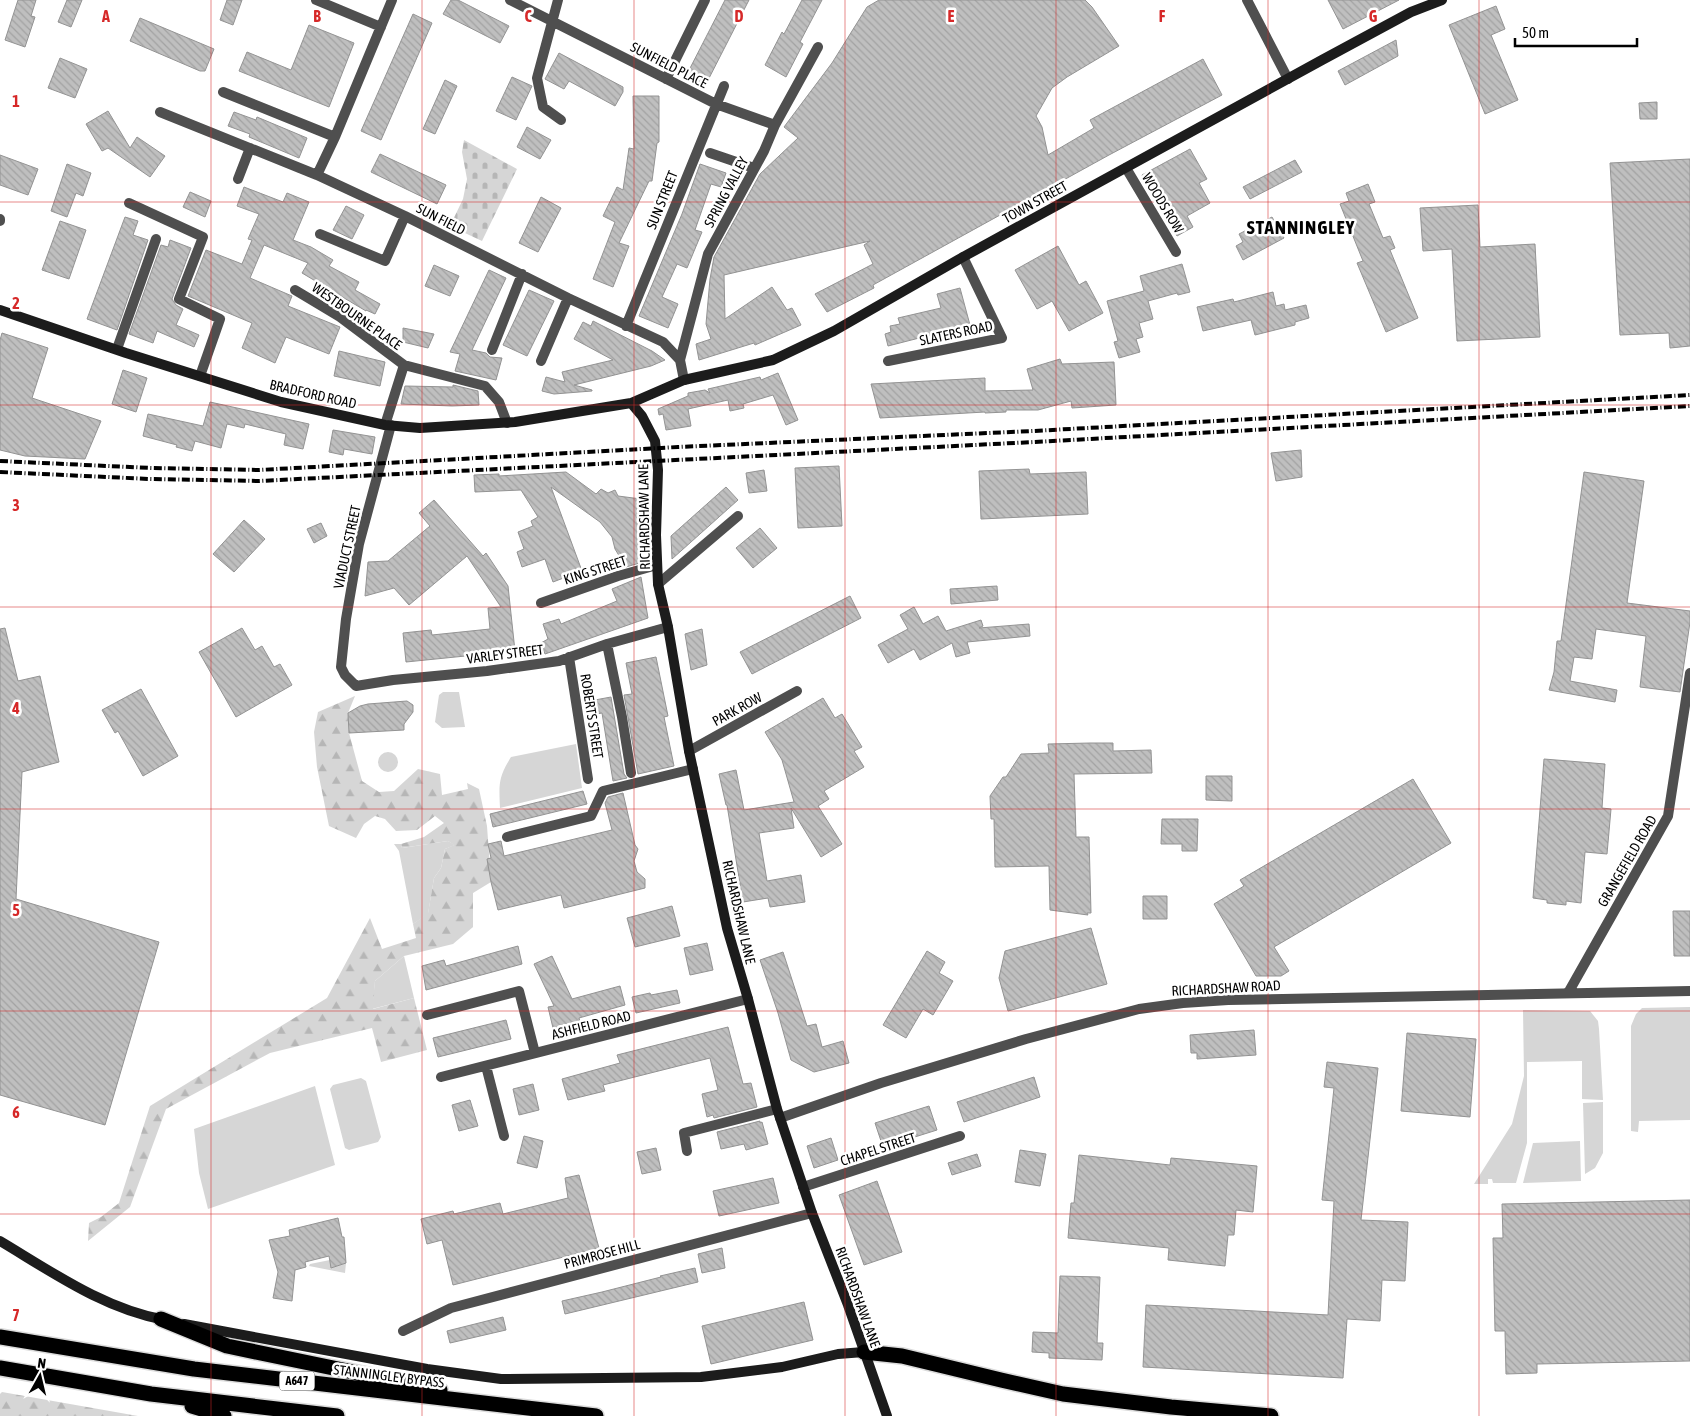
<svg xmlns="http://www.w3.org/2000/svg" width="1690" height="1416" viewBox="0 0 1690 1416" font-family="'Asap Condensed',sans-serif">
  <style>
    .grass { fill: #d6d6d6 }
    .forest { fill: url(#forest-firs) }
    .cemetery { fill: url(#cemetery-stones) }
    .building { fill: url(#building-back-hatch); stroke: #939393 }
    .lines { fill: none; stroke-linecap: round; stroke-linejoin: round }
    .highway-casing { stroke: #dbdbdb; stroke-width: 18 }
    .street { stroke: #4f4f4f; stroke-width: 10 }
    .secondary { stroke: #1c1c1c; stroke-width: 10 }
    .highway { stroke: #000; stroke-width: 15 }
    .rail { stroke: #000; stroke-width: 4; stroke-dasharray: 8 2.5 1 2.5; stroke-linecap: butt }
    .grid { fill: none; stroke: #d62828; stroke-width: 1; stroke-opacity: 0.55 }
    .labels { text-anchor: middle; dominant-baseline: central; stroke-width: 5; stroke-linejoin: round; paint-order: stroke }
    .shield { fill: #fff; stroke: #4c4c4c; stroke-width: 1 }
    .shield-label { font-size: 12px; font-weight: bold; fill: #000 }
    .street-label { font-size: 14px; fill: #000; stroke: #fff }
    .district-label { font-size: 19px; font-weight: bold; letter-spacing: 1px; fill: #000; stroke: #fff }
    .grid-label { font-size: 16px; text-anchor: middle; font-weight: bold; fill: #d62828; stroke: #fff; stroke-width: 5; stroke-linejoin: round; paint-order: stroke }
  </style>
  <defs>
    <pattern id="forest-firs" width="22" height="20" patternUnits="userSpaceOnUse" patternTransform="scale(1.25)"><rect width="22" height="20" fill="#d6d6d6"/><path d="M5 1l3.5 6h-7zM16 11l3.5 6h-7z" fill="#b6b6b6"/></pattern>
    <pattern id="cemetery-stones" width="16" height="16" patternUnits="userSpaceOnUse" patternTransform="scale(1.25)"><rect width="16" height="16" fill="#d6d6d6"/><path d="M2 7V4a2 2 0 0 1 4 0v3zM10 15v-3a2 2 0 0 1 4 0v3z" fill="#b6b6b6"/></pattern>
    <pattern id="building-back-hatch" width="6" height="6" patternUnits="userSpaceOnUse" patternTransform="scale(1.25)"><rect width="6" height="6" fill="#bfbfbf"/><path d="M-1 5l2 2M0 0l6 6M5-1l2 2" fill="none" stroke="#a2a2a2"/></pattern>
  </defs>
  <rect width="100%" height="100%" fill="#fff"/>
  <path class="grass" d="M443,692H459L465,727L442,728L435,722L439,695Z
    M576,744L582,788L500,808C499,784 498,778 511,757Z
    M378 762a10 10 0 1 1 20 0a10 10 0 1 1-20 0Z
    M448,841L455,845L445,849L441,868L434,878L428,914L413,924L399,851L394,844H401L402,848Z
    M404,956L414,998L372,1009L375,981Z
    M1690,1007V1120L1639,1121L1638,1132L1631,1131V1026L1636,1014L1642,1008Z
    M1523,1010L1590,1011L1598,1021L1599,1029L1603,1100L1582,1099V1061L1527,1062V1143L1516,1183H1493L1492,1179H1488V1184H1474L1512,1124L1524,1076Z
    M361,1078L366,1081L381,1137L378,1142L349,1150L345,1148L330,1089L333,1085Z
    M315,1086L335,1165L208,1209L199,1173L194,1129Z
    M1603,1102V1153L1595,1168L1585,1174L1583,1103Z
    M1580,1141L1581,1181L1523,1183L1533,1143Z
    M330,1260L331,1268L346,1263L345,1273L309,1266L310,1264Z"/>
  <path class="forest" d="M355,696L348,713L349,733L362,781L379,792L394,791L418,769L440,774L442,795L468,789L467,783L479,789L487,826L491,882L473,893V927L453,944L404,956L375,981L373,1009L414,998L427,1050L381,1062L372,1028L270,1053L166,1109L130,1207L88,1241L89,1223L101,1217L119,1203L150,1106L327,998L370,918L382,949L416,938L413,924L428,913L434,878L441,868L445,849L454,845L448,841L402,848L401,844L424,837L444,823L435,816L417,830L396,831L385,819L375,816L364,824L356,838L329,826L317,767L314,732L318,712Z
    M2,1392L138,1416H0V1394Z"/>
  <path class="cemetery" d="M464,140L517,169L482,241L450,226L463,199L467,179L462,152Z"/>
  <path class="building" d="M18,0H36L31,16L35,17L25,47L5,40Z
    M67,0H82L71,27L58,22Z
    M227,0H242L233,25L220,20Z
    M451,0H458L509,26L500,43L443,14Z
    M725,0H749L705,86L686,76Z
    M802,0H822L800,42L803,44L786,77L765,65L782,32L784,34Z
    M879,0H1085L1092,7L1119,46L1067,77L1052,88L1036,116L1042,127L1048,155L1094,128L1090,120L1203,59L1222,95L1109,155L873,285L874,288L827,312L815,294L873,264L864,245L870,241L724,275L725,319L772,287L787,310L792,308L801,325L755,345L754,343L699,360L696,344L711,339L706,324L710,279L714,257L760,174L798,138L784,127L832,63L867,7Z
    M1328,0H1399L1343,29Z
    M1496,6L1505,29L1491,35L1518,100L1485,114L1449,25Z
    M413,14L432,23L381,140L361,131Z
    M140,18L214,49L205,71H200L130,41Z
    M309,25L354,43L329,107L239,71L247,52L291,70Z
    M1396,40L1398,56L1345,85L1338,71Z
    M559,53L623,87V92L615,106L569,81L564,89L545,79Z
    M60,58L87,69L75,98L48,88Z
    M512,77L532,86L516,120L496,111Z
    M445,80L457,86L435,134L423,129Z
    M633,96H659V142L657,143L652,181H649L619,243L629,246L613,287L593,279L615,222L603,216L617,187L623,190L629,148L634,149Z
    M1657,102V119H1640L1639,103Z
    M108,111L130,148L137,137L165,156L150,177L108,148L102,151L86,124Z
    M234,112L256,120L257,117L307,138L299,158L249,137L250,134L228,126Z
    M527,127L551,140L540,159L517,147Z
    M1190,149L1207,179L1199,183L1210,203L1187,216L1193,227L1177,236L1142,175Z
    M380,154L446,185L437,204L371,172Z
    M0,155L38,169L28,195L0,185Z
    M1690,159V346L1670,348L1669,333L1620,335L1610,163Z
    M1295,160L1302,172L1250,199L1243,187Z
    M67,164L91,173L83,196L76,193L67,217L51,211Z
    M700,164L726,173L721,187L711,184L695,230L702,232L687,268L677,264L662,297L678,304L668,328L639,316L682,214Z
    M1368,184L1375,202L1369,204L1383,238L1390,236L1395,248L1390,250L1418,318L1386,332L1357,263L1363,261L1340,204L1349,201L1346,193Z
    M244,187L283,202L287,193L309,202L293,240L311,247L333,260L329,266L359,282L355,290L380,304L375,314L366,310V311L302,273L308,263L264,245L250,278L292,296L288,306L340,327L329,354L286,337L275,363L242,348L252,323L188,296L206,250L242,264L252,240L248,239L259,214L237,206Z
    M190,192L211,201L205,217L183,207Z
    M541,197L561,208L538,252L519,243Z
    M1478,205L1480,247L1535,244L1540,337L1457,341L1452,249L1423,251L1420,208Z
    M346,206L364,215L352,239L333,230Z
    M125,217L138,221L133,235L148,240L117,330L87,319Z
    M1272,217L1284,238L1243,260L1236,246L1243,242L1239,234Z
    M60,221L86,230L69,279L42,270Z
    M170,240L191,248L172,299L176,305L183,309L176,325L199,335L194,347L157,331L153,343L129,334L161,245L168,247Z
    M1058,246L1079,285L1086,281L1103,313L1069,331L1052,301L1037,309L1015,270Z
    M1182,264L1190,292L1178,295L1177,293L1148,301L1153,319L1139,323L1143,337L1136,339L1140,352L1119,358L1114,342L1118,341L1107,301L1144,291L1140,276Z
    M434,265L459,276L450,296L425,286Z
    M489,270L506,278L472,350L486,353L490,357L502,358L496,380L455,371L460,354L450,352Z
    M960,288L970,325L888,346L885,334L891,332L890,326L900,324L898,318L941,308L937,294Z
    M529,290L554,301L527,356L503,345Z
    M1273,292L1276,306L1284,304L1285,310L1306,305L1309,318L1295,322V325L1255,335L1251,320L1203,331L1197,307L1233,299L1234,302Z
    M593,321L652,351L665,360L651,366L574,385L592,390V391L554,394L542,391L546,377L565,382L562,372L613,360L574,339L583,322L591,326Z
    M403,328L434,334L428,348L403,342Z
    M2,333L48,348L32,398L101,421L85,459L25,456L0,450V340Z
    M339,351L385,362L380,386L334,376Z
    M1060,359L1062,364L1114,362L1116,405L1072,408L1071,401L1038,410H1006V412L985,413V412L880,418L871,384L985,378V391L1033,390L1027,369Z
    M123,370L147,378L136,412L112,404Z
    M778,373L798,420L786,425L773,395L743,404L744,408L730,411L728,400L688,409L691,426L666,430L663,414L659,415L658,409L688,396V393L705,390L710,393L708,389L760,377L761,380Z
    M453,385L478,391L479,405L452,406L401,404L405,386L453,387Z
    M210,402L309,424L303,449L284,445L286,434L245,424L244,428L227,424L221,448L195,441L192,451L176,447L177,445L143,436L148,414L203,426Z
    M333,430L375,437L372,454L344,449L343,455L329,452Z
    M1301,450L1302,477L1276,481L1271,453Z
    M839,466L842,526L798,528L795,468Z
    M1029,469L1030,474L1086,472L1088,514L981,519L979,471Z
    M764,470L767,491L749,493L746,473Z
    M566,472L596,494L601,489L608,493L615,490L618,496L641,499L638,528L643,562L626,567L615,549L612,537L600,522L551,487L582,571L553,582L545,559L522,567L517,552L524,549L518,532L533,526L531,521L538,517L521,490L475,492L474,475L499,474V476Z
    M1584,472L1644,481L1627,603L1690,611V622L1680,692L1640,687L1646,636L1596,629L1592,659L1574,657L1570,681L1617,690L1615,702L1549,690L1554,672L1557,641H1561Z
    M726,487L738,500L672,559L671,536Z
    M434,500L483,556L486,553L508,586L515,651L406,662L403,633L431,630L432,635L490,629L488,608L501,607L467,556L409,605L394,588L365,596L368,562L388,561L430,526L419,513Z
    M244,520L265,539L234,572L213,554Z
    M321,523L327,536L314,543L307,529Z
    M760,528L777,548L753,568L736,548Z
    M641,577L648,618L545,654L541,643L548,639L543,624L559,619L561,624L617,601L612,589Z
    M997,586L998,600L951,604L950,589Z
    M850,596L861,618L752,674L740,652Z
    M914,607L923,624L938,616L946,631L981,620L983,626L979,628L1029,624L1030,636L967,642L970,653L956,657L952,643L920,660L914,649L888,663L878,645L908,629L900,615Z
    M5,628L18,681L40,676L59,762L22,772L16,899L159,942L105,1125L0,1095V629Z
    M242,628L255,650L262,646L274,667L280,664L292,685L236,717L199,652Z
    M702,629L707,665L691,670L685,634Z
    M656,657L668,716L664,717L674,766L638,774L624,695L632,694L626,663Z
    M141,689L178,756L143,776L118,731L115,733L102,710Z
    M611,697L624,774L627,778L613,781L602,713L586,716L584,702Z
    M823,698L835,718L842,714L862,747L854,751L864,767L824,791L829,799L818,806L842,844L821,857L791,808L794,828L759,833L767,881L801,875L805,902L770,907L768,898L743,902L727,805H726L719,774L736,770L744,810L794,802L782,760L765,732Z
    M407,701L413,705V712L404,724V730L349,733L348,713L360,706L368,704Z
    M1090,743H1113V751L1151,750L1152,773L1074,774L1076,837H1089L1091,913H1087L1088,915L1050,910L1049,866L995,867L994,819H991L990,796L1003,777H1006L1021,754L1049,753L1048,744Z
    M1544,759L1605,764L1602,808L1611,809L1607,854L1585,852L1581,903L1566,901V905L1547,903V900L1533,898Z
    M1206,776H1232V801L1206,800Z
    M1413,779L1451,843L1274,947L1289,971L1281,976H1256L1214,904L1244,886L1240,880Z
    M583,791L587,804L493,827L490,814Z
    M623,793L635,845L638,849L634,861L637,872L645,879V888L564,908L561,895L498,910L491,882L487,859L491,858L488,844L501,841L504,856L612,830L605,803L608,797Z
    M1162,819H1198L1197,851H1182V844H1161Z
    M1143,896H1167V919H1143Z
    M672,906L680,936L635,947L627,918Z
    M1673,911H1690V956H1674Z
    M1091,928L1107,984L1008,1011L999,978L1005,951Z
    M707,943L713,970L690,975L684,948Z
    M518,946L522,964L426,990L422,966L444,960L446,966Z
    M927,951L945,962L939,973L953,981L933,1015L923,1009L906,1038L883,1025Z
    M783,952L807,1026L816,1024L822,1047L843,1041L849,1063L814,1072L791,1060L778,1013L760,960Z
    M552,956L572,999L620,986L625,1005L579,1018L580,1022L553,1028L548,1007L554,1006L534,964Z
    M677,990L680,1003L636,1013L632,997L650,993L651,995Z
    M506,1020L511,1039L438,1057L433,1038Z
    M728,1027L743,1084L751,1083L757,1107L714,1118L713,1115L707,1117L702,1094L718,1090L710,1058L603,1085L605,1091L568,1100L562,1079L620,1063L617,1055Z
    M1254,1030L1256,1055L1197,1059V1053H1191L1190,1035Z
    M1407,1033L1476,1039L1470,1117L1401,1111Z
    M1327,1062L1378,1068L1361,1220L1408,1222L1405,1281L1382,1280L1380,1321L1347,1319L1343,1378L1143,1367L1146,1305L1328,1315L1334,1201L1322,1200L1334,1088L1324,1087Z
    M1034,1077L1040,1097L964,1122L957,1102Z
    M533,1084L539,1110L519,1115L513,1089Z
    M470,1100L478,1126L459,1131L452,1105Z
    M929,1106L937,1130L883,1147L875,1123Z
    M760,1121V1123L762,1122L768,1144L746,1150L744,1144L721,1149L717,1132Z
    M524,1136L543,1141L537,1168L517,1163Z
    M831,1138L838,1160L814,1168L807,1146Z
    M656,1148L661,1170L642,1174L637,1152Z
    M1020,1150L1046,1154L1040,1186L1015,1182Z
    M977,1154L981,1166L952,1175L948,1163Z
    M1079,1155L1170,1165L1171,1158L1257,1166L1253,1212L1236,1210L1234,1235H1228L1225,1266L1168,1260L1169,1248L1068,1238L1071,1203H1074Z
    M579,1175L599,1248L453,1285L442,1240L427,1244L421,1219L453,1211L454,1214L500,1203L503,1214L568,1198L565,1178Z
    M773,1178L779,1203L719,1216L713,1191Z
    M877,1181L902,1252L864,1265L839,1195Z
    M1690,1200V1361L1537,1364V1373L1506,1374L1505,1331H1495L1493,1238H1503L1502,1204Z
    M338,1218L342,1237H344L346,1263L331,1268L329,1256L305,1262L306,1267L295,1270L292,1301L273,1298L278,1272L269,1240L290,1236L289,1230Z
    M722,1248L725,1268L702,1273L698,1254Z
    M695,1268L698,1282L565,1314L562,1301L602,1292L661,1277L660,1276Z
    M1060,1276L1100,1277L1097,1343H1103L1102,1360L1049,1358V1353L1032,1352L1033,1332L1058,1333Z
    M804,1302L813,1340L711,1364L702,1326Z
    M503,1317L506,1330L450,1343L447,1331Z"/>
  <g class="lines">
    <defs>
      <path id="highway" d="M161,1319L227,1346L440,1390
        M0,1337L194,1369L596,1416
        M864,1352L902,1356L1001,1380L1063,1394L1171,1407L1271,1416
        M0,1368L151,1394L337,1416
        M192,1406L224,1416"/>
    </defs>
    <use href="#highway" class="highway-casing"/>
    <path class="street" d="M316,0L381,27
      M510,0L716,104L775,125
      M558,0L537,78L543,107L561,120
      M1247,0L1288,79
      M666,79L705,0
      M223,92L335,137
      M160,112L317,175L405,216L568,298L663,342L680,360L684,380
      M710,153L754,168
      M1126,168L1176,252
      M317,175L335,137L392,0
      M238,179L250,148
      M129,203L203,237L179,299L220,319L200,376
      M0,219V221
      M320,234L385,261L405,216
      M295,290L340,317L404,365L485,386L499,402L507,423
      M626,326L724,86
      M117,349L156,239
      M492,350L522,274
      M680,360L708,254L764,151L775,125L818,47
      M541,361L568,298
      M888,361L1002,338L963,257
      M385,425L404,365
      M391,425L359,544L346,619L341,667L345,675L356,686L393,680L487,671L559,661L607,644L668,627
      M658,584L738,516
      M541,603L618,576L657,565
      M607,644L622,717L631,773
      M569,657L588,779
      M689,751L797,691
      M507,837L591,816L603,791L693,769
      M1568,993L1668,816L1690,673
      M427,1015L519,991L535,1053
      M486,1066L504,1136
      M441,1077L748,999
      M780,1118L881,1083L1026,1039L1139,1009L1183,1003L1228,1000L1690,991
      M687,1151L684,1133L777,1109
      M803,1187L960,1136
      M403,1331L451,1308L812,1213"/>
    <path class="secondary" d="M0,310L126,353L281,402L385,425L420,428L515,422L631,403L684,380L773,360L834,331L963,257L1322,60L1411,12L1442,0
      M631,403L642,416L655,441L658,470L656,535L658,584L668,627L689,751L727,928L748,999L777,1109L812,1213L848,1305L887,1416
      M0,1241C52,1272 104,1309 165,1320
      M184,1324L427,1369L501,1379L701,1377L782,1367L838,1354L864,1352"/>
    <use href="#highway" class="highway"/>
    <path class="rail" d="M0,461L151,468L259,470L678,447L1033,431L1690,395
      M0,472L150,479L259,481L1034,442L1690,406"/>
  </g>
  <path class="grid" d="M211,0V1416M422,0V1416M634,0V1416M845,0V1416M1056,0V1416M1268,0V1416M1479,0V1416M0,202H1690M0,405H1690M0,607H1690M0,809H1690M0,1011H1690M0,1214H1690"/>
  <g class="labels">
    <rect class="shield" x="279.5" y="1371.5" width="35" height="19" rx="4"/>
    <g class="shield-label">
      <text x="297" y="1381">A647</text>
    </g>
    <g class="street-label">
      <text transform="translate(669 65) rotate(27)">SUNFIELD PLACE</text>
      <text transform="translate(726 192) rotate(-62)">SPRING VALLEY</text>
      <text transform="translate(662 200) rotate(-68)">SUN STREET</text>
      <text transform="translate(1035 202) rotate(-29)">TOWN STREET</text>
      <text transform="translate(1163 203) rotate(59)">WOODS ROW</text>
      <text transform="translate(441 219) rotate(27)">SUN FIELD</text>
      <text transform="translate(357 316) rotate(35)">WESTBOURNE PLACE</text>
      <text transform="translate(956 333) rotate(-12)">SLATERS ROAD</text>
      <text transform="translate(313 394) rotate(13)">BRADFORD ROAD</text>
      <text transform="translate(644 517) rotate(-91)">RICHARDSHAW LANE</text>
      <text transform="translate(347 547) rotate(-78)">VIADUCT STREET</text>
      <text transform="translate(595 570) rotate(-18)">KING STREET</text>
      <text transform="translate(505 654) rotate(-7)">VARLEY STREET</text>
      <text transform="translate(737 709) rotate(-29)">PARK ROW</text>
      <text transform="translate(592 716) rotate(81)">ROBERTS STREET</text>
      <text transform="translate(1627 861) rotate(-60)">GRANGEFIELD ROAD</text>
      <text transform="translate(739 912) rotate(77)">RICHARDSHAW LANE</text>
      <text transform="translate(1226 988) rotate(-3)">RICHARDSHAW ROAD</text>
      <text transform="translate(591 1025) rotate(-14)">ASHFIELD ROAD</text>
      <text transform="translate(878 1149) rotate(-18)">CHAPEL STREET</text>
      <text transform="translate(602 1254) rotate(-15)">PRIMROSE HILL</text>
      <text transform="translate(858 1297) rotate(70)">RICHARDSHAW LANE</text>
      <text transform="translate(389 1376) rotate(7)">STANNINGLEY BYPASS</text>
    </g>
    <g class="district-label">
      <text x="1301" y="227">STANNINGLEY</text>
    </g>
  </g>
  <g class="grid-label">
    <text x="106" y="22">A</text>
    <text x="317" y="22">B</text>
    <text x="528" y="22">C</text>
    <text x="739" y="22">D</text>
    <text x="951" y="22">E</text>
    <text x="1162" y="22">F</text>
    <text x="1373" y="22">G</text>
    <text x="16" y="107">1</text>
    <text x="16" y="309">2</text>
    <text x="16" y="511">3</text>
    <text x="16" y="714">4</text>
    <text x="16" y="916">5</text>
    <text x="16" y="1118">6</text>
    <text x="16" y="1321">7</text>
  </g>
  <g transform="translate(40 1376) rotate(8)" stroke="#ffffff" stroke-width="4" paint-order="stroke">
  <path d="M0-4L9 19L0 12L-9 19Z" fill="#000000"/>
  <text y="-8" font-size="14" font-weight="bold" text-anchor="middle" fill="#000000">N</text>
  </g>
  <path d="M1515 38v8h122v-8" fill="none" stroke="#000000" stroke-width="2.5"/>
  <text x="1522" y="38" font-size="15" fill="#000000" stroke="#ffffff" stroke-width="4" paint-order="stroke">50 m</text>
</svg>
